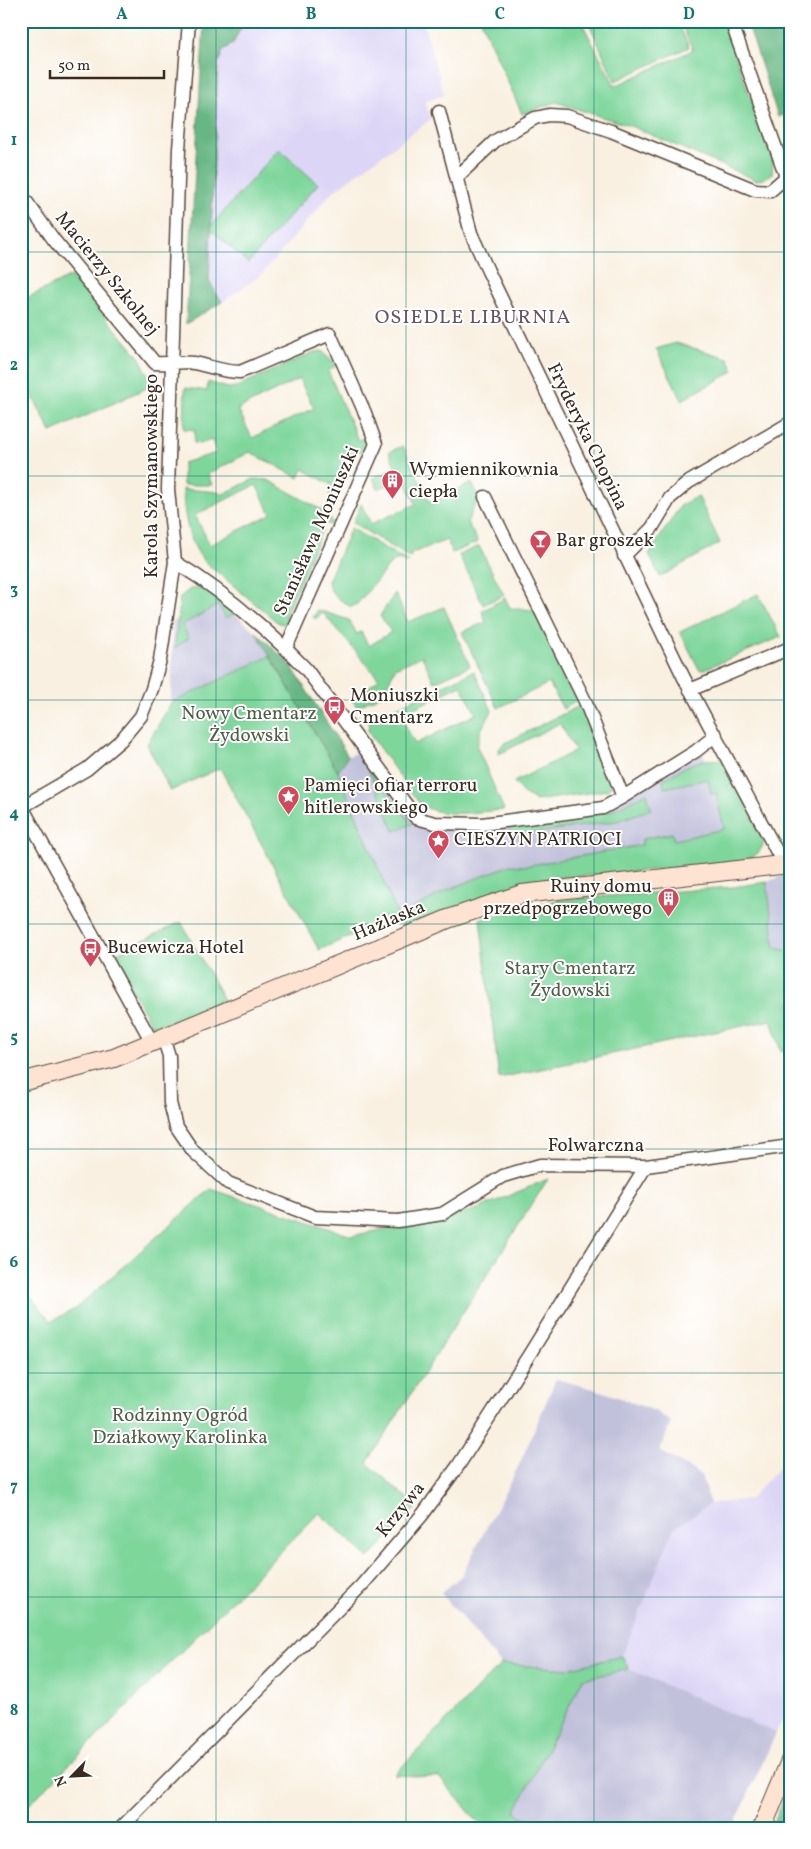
<svg xmlns="http://www.w3.org/2000/svg" width="811" height="1849" viewBox="0 0 811 1849" font-family="Vollkorn,serif">
  <style>
    .built { fill: #ddd5f6 }
    .industrial { fill: #c2c1dc }
    .green { fill: #7ed69b; stroke: #5c805c; fill-rule: evenodd }
    .forest { fill: #66b783; stroke: #507050 }
    .lines { fill: none; stroke-linecap: round; stroke-linejoin: round }
    .street-casing { stroke: #58483b; stroke-width: 15 }
    .secondary-casing { stroke: #58483b; stroke-width: 20 }
    .street { stroke: #fff; stroke-width: 12 }
    .secondary { stroke: #fee3d2; stroke-width: 18 }
    .grid { fill: none; stroke: #0f766e; stroke-width: 1; stroke-opacity: 0.55 }
    .labels { text-anchor: middle; dominant-baseline: central; stroke-width: 4; stroke-linejoin: round; paint-order: stroke }
    .street-label { font-size: 19px; fill: #3b2a1e; stroke: #fff }
    .poi-label { font-size: 19px; fill: #3b2a1e; stroke: #fff; text-anchor: start }
    .park-label { font-size: 19px; fill: #4f5e44; stroke: #fff }
    .neighbourhood-label { font-size: 20px; letter-spacing: 1px; fill: #665561; stroke: #fff }
    .neatline { fill: none; stroke: #0f766e; stroke-width: 2 }
    .grid-label { font-size: 16px; text-anchor: middle; font-weight: bold; fill: #0f766e }
  </style>
  <rect width="100%" height="100%" fill="#fff"/>
  <filter id="ink" filterUnits="userSpaceOnUse"><feTurbulence type="fractalNoise" baseFrequency=".02" numOctaves="2"/><feDisplacementMap in="SourceGraphic" scale="10" xChannelSelector="R" yChannelSelector="G"/><feConvolveMatrix kernelMatrix="1 2 1 2 8 2 1 2 1" color-interpolation-filters="sRGB"/></filter>
  <filter id="wash" filterUnits="userSpaceOnUse"><feTurbulence type="fractalNoise" baseFrequency=".0096" numOctaves="4" result="noise"/><feDisplacementMap in="SourceGraphic" scale="20" xChannelSelector="R" yChannelSelector="G"/><feGaussianBlur stdDeviation="1.12" result="paint"/><feColorMatrix in="noise" values="0 0 0 0 0 0 0 0 0 0 0 0 0 0 0 0 0 1.4 0 .05"/><feComposite in="paint" operator="in"/></filter>
  <g filter="url(#wash)">
    <rect width="100%" height="100%" fill="#f9f0e1"/>
    <path class="built" d="M238,21H423L444,95L425,102L431,119L332,192L262,274L222,302L209,281L218,64L223,49L233,43L241,27Z
      M790,1456V1705L776,1733L629,1669L622,1656L674,1527L710,1504L750,1499Z"/>
    <path class="industrial" d="M217,599L256,632L270,656L171,703L173,622Z
      M358,752L413,820L436,828L603,810L684,762L703,754L717,785L730,834L523,870L398,916L338,772L348,756Z
      M790,873V951L775,948L767,882Z
      M556,1379L601,1391L655,1411L671,1422L660,1451L701,1475L710,1504L674,1528L622,1656L567,1669L501,1664L441,1593L462,1575L520,1463Z
      M629,1669L776,1733L733,1828H542L515,1813L583,1678Z"/>
    <path class="green" d="M481,21H581L615,86L693,50L680,21H723L773,159L772,174L763,179L756,180L633,127L556,102L522,114Z
      M588,21H677L689,47L615,81Z
      M279,149L318,184L248,263L209,228Z
      M71,276L140,358L153,385L51,432L21,374V301Z
      M676,343L728,358L734,371L682,400L656,349Z
      M322,351L337,365L328,371L358,440L368,437L369,443L364,454L357,450L338,495H329L333,486L303,469L299,478L250,452L208,474L212,485H183V463L216,453L212,440L199,444L194,443L195,430L184,429L185,388L207,391L208,382L228,388L236,387L314,352ZM299,379L314,408L252,438L238,409Z
      M403,446L430,502L472,483L479,498L467,522L478,542L452,553L447,540L412,553L410,558L353,523L361,504L371,524L416,504L404,478L378,489L373,478L396,468L389,452Z
      M254,479L268,480L327,513L334,526L325,523L285,616L294,620L283,624L277,622L205,562C187,541 184,515 183,489L219,492L221,495ZM256,485L271,514L210,545L195,515Z
      M698,496L720,543L660,577L649,554L681,505Z
      M351,528L408,562L406,563L399,559L392,562L357,604L351,607C341,600 329,595 328,581Z
      M479,546L504,595L483,605L459,555Z
      M207,587L236,613L226,618L218,605L182,625L189,638L175,648L180,597L190,589Z
      M395,593L408,622L444,607L470,666L434,682L422,656L395,668L383,694L357,707L352,700L379,679L323,613L315,619L313,617L318,610L349,620L357,634L361,632L369,646L391,632L380,616Z
      M758,594L781,637L702,670L699,669L680,632Z
      M505,598L510,608L534,610L579,700L563,709L549,683L498,708L462,632L486,622L482,611Z
      M270,656L338,772L398,916L450,889L510,865L525,866L642,845V839L672,833L674,840L724,829L716,793L711,794L708,779L664,788L663,780C682,769 700,755 723,761L764,839C763,856 747,860 734,863L535,880L403,928L397,916L319,950L220,768L170,791L147,744L171,703Z
      M474,671L492,711L481,730L477,747L504,810C478,811 440,820 419,803L368,732L369,720ZM461,685L476,714L415,744L400,715Z
      M581,705L613,785L607,790L536,801L522,792L514,782L575,751L560,723L499,754V749L503,744Z
      M368,768L412,824L394,831Z
      M647,793L651,809L617,821L515,836L508,827L611,811Z
      M767,882L775,948L790,951V1048L781,1052L771,1020L499,1078L480,919L557,900L733,887Z
      M181,922L224,1000L163,1031L150,1023L113,955Z
      M548,1179L367,1463L417,1507L369,1558L319,1513L21,1813V1285L51,1321L75,1309L211,1189L352,1236L475,1210Z
      M622,1656L629,1669L583,1679L515,1812L542,1828H483L439,1777L394,1775L501,1664L567,1669Z"/>
    <path class="forest" d="M204,21H238L241,27L233,44L223,50L218,64L209,281L222,302L186,324Z
      M747,21H790V113L778,117Z
      M256,632L290,664L348,756L338,772Z
      M790,1781V1828H772Z"/>
  </g>
  <g filter="url(#ink)">
    <g class="lines">
      <defs>
        <path id="street" d="M731,21L790,188
          M439,111L471,233L488,271L684,678L784,865
          M457,177L495,141L535,118L549,115L567,116L611,131L755,190L770,191L786,177
          M21,194L54,240L155,363C168,364 182,361 194,363C210,366 224,372 240,372L330,334L365,413L376,444L286,648
          M485,497L585,701L623,797
          M624,556L652,528L670,498L689,482L790,423
          M175,562C223,591 267,629 306,669L416,818L435,823L482,824L603,808L623,797L696,751L716,735
          M690,690L790,648
          M21,805L152,1042
          M22,807L87,769L121,740L141,716L152,689L160,660L175,562L168,489L179,149L189,21
          M163,1037L169,1056L170,1103L176,1126L193,1151L228,1183L315,1217L398,1221L442,1214L503,1176L540,1165L646,1166L790,1146
          M121,1828L362,1585L423,1514L458,1466L529,1355L646,1166"/>
        <path id="secondary" d="M21,1082L114,1058L448,919L522,894L790,864
          M762,1828L790,1761"/>
      </defs>
      <use href="#street" class="street-casing"/>
      <use href="#secondary" class="secondary-casing"/>
      <use href="#street" class="street"/>
      <use href="#secondary" class="secondary"/>
    </g>
  </g>
  <path class="grid" d="M216,21V1828M406,21V1828M594,21V1828M21,252H790M21,476H790M21,700H790M21,924H790M21,1149H790M21,1373H790M21,1597H790"/>
  <defs>
    <symbol id="building-pin" viewBox="-11 -11 22 30"><path d="M0 17L-7.5 6A9.5 9.5 0 1 1 7.5 6Z" fill="#d1495b" stroke="#fff"/><path d="M-4-6H4V6H1V3H-1V6H-4ZM-2.5-4.3h1.7v1.8h-1.7ZM.8-4.3h1.7v1.8H.8ZM-2.5-1h1.7V.8h-1.7ZM.8-1h1.7V.8H.8Z" fill="#fff"/></symbol>
    <symbol id="bar-pin" viewBox="-11 -11 22 30"><path d="M0 17L-7.5 6A9.5 9.5 0 1 1 7.5 6Z" fill="#d1495b" stroke="#fff"/><path d="M-6-5H6L.8 .8V4.5H3.5V6h-7V4.5H-.8V.8Z" fill="#fff"/></symbol>
    <symbol id="bus-pin" viewBox="-11 -11 22 30"><path d="M0 17L-7.5 6A9.5 9.5 0 1 1 7.5 6Z" fill="#d1495b" stroke="#fff"/><path d="M-5-6H5V4H4V6H2V4H-2V6H-4V4H-5ZM-3.5-4V0h7V-4ZM-3.5 1.2v1.5H-2V1.2ZM2 1.2v1.5H3.5V1.2Z" fill="#fff"/></symbol>
    <symbol id="sight-pin" viewBox="-11 -11 22 30"><path d="M0 17L-7.5 6A9.5 9.5 0 1 1 7.5 6Z" fill="#d1495b" stroke="#fff"/><path d="M0-6L1.8-2.2L6-1.7L2.9 1.2L3.7 5.4L0 3.3L-3.7 5.4L-2.9 1.2L-6-1.7L-1.8-2.2Z" fill="#fff"/></symbol>
  </defs>
  <g fill-rule="evenodd">
    <use href="#building-pin" x="380" y="468" width="25" height="34"/>
    <use href="#bar-pin" x="528" y="528" width="25" height="34"/>
    <use href="#bus-pin" x="322" y="694" width="25" height="34"/>
    <use href="#sight-pin" x="276" y="784" width="25" height="34"/>
    <use href="#sight-pin" x="426" y="828" width="25" height="34"/>
    <use href="#building-pin" x="656" y="886" width="25" height="34"/>
    <use href="#bus-pin" x="78" y="936" width="25" height="34"/>
  </g>
  <g class="labels">
    <g class="street-label">
      <text transform="translate(107 274) rotate(51)">Macierzy Szkolnej</text>
      <text transform="translate(587 437) rotate(64)">Fryderyka Chopina</text>
      <text transform="translate(152 476) rotate(-90)">Karola Szymanowskiego</text>
      <text transform="translate(317 531) rotate(-66)">Stanisława Moniuszki</text>
      <text transform="translate(389 921) rotate(-23)">Hażlaska</text>
      <text x="596" y="1146">Folwarczna</text>
      <text transform="translate(401 1510) rotate(-51)">Krzywa</text>
    </g>
    <g class="poi-label">
      <text x="409" y="470">Wymiennikownia<tspan x="409" dy="22">ciepła</tspan></text>
      <text x="556" y="541">Bar groszek</text>
      <text x="350" y="696">Moniuszki<tspan x="350" dy="22">Cmentarz</tspan></text>
      <text x="304" y="786">Pamięci ofiar terroru<tspan x="304" dy="22">hitlerowskiego</tspan></text>
      <text x="454" y="840">CIESZYN PATRIOCI</text>
      <text x="652" y="887" text-anchor="end">Ruiny domu<tspan x="652" dy="22">przedpogrzebowego</tspan></text>
      <text x="107" y="948">Bucewicza Hotel</text>
    </g>
    <g class="park-label">
      <text x="249" y="714">Nowy Cmentarz<tspan x="249" dy="22">Żydowski</tspan></text>
      <text x="570" y="969">Stary Cmentarz<tspan x="570" dy="22">Żydowski</tspan></text>
      <text x="180" y="1416">Rodzinny Ogród<tspan x="180" dy="22">Działkowy Karolinka</tspan></text>
    </g>
    <g class="neighbourhood-label">
      <text x="473" y="318">OSIEDLE LIBURNIA</text>
    </g>
  </g>
  <rect width="811" height="1849" fill="none" stroke="#fff" stroke-width="55"/>
  <g transform="translate(72 1776) rotate(246)" stroke="#ffffff" stroke-width="4" paint-order="stroke">
  <path d="M0-4L9 19L0 12L-9 19Z" fill="#3b2a1e"/>
  <text y="-8" font-size="14" font-weight="bold" text-anchor="middle" fill="#3b2a1e">N</text>
  </g>
  <path d="M50 70v8h114v-8" fill="none" stroke="#3b2a1e" stroke-width="2.5"/>
  <text x="58" y="70" font-size="15" fill="#3b2a1e" stroke="#ffffff" stroke-width="4" paint-order="stroke">50 m</text>
  <rect x="28" y="28" width="756" height="1794" class="neatline"/>
  <g class="grid-label">
    <text x="122" y="19">A</text>
    <text x="311" y="19">B</text>
    <text x="500" y="19">C</text>
    <text x="689" y="19">D</text>
    <text x="14" y="145">1</text>
    <text x="14" y="370">2</text>
    <text x="14" y="594">3</text>
    <text x="14" y="818">4</text>
    <text x="14" y="1042">5</text>
    <text x="14" y="1267">6</text>
    <text x="14" y="1491">7</text>
    <text x="14" y="1715">8</text>
  </g>
</svg>
